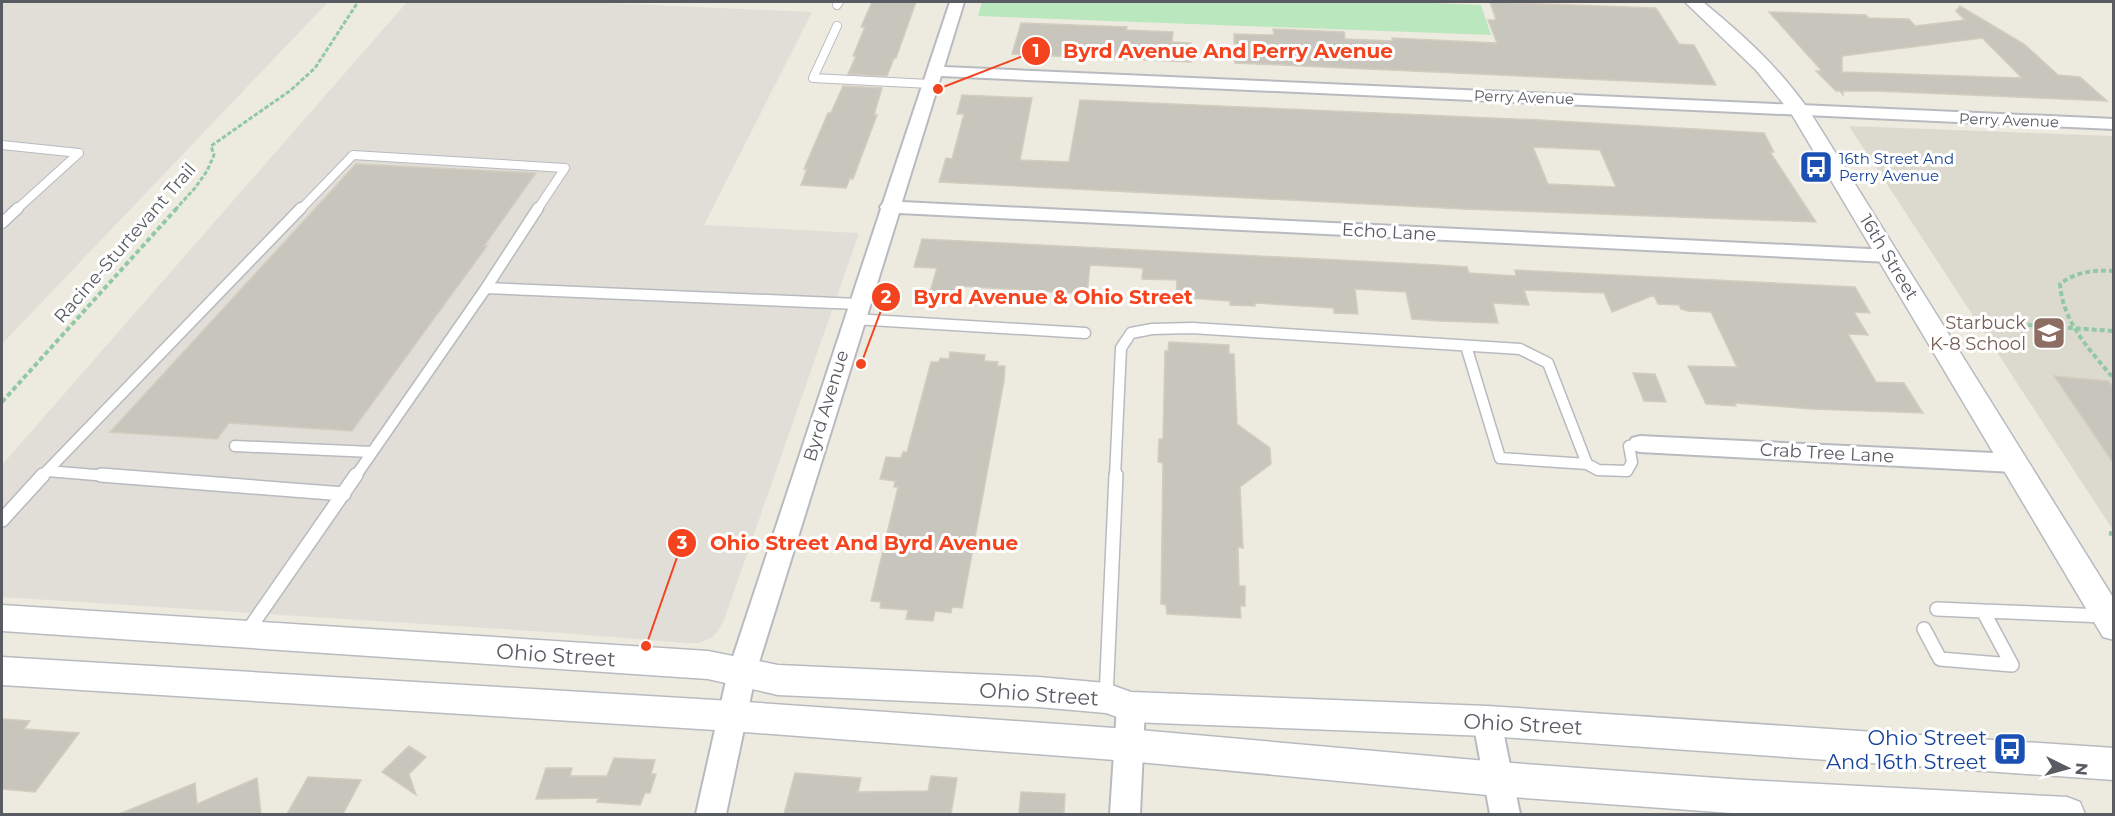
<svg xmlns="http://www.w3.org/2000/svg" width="2115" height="816" viewBox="0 0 2115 816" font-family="Montserrat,sans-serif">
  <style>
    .industrial { fill: #e0ded7 }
    .education { fill: #dcdace }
    .green { fill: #bae7be }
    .building { fill: #c8c5bd; stroke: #d2cdbe; stroke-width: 1.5; fill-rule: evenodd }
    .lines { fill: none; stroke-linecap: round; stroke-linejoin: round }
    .service-far2-casing { stroke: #b8bac0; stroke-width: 10 }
    .service-far1-casing { stroke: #b8bac0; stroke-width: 13 }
    .service-casing { stroke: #b8bac0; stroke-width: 16 }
    .minor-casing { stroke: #b8bac0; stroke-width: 4 }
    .tertiary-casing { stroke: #b8bac0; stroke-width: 3 }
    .path-far2 { stroke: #92c8a7; stroke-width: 3; stroke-dasharray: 4.5 2; stroke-linecap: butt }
    .path-far1 { stroke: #92c8a7; stroke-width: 4; stroke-dasharray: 5 3; stroke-linecap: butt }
    .path { stroke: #92c8a7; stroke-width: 4.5; stroke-dasharray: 8 4; stroke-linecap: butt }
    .service-far2 { stroke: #fff; stroke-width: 8 }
    .service-far1 { stroke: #fff; stroke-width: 10 }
    .service { stroke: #fff; stroke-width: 13 }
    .minor { fill: #fff; fill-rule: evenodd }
    .tertiary { fill: #fff; fill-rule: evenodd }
    .labels { text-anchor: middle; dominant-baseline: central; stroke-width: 6; stroke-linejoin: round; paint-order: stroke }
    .far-street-label { font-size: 15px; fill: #585c62; stroke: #fff }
    .far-transit-label { font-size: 15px; fill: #164399; stroke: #fff; text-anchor: start }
    .street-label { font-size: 18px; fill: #585c62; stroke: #fff }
    .education-label { font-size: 18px; fill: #785e54; stroke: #fff; text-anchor: end }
    .near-street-label { font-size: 21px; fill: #585c62; stroke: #fff }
    .near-transit-label { font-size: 21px; fill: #164399; stroke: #fff; text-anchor: end }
    .leader { fill: none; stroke: #f3431f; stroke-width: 2 }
    .callout-dot { fill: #f3431f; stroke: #fff; stroke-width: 2 }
    .mark-label { font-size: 18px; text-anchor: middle; font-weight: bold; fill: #fff }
    .callout-label { font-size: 20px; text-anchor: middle; font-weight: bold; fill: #f3431f; stroke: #fff; stroke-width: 6; stroke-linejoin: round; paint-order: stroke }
  </style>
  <rect width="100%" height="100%" fill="#edebdf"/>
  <path class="industrial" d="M2,2H328L2,344Z
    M407,2H583L812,12L704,225L859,233L724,620L717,632L711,638L699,643H686L563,633L2,597V465Z"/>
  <path class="education" d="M1849,126L2113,136V530Z"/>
  <path class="green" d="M982,2H1408L1481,5L1491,35L978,16Z"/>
  <path class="building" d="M872,2H916L896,58H894L887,76L848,74L856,56H853L865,27H861Z
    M1490,2L1656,8L1679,44L1694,45L1716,85L1235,63L1234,34L1274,35L1273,29L1344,32L1345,39L1393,41L1392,38L1497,43L1488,20H1496Z
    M1960,6L2024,44L2058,75L2080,77L2107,101L1876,91H1843V95L1840,91H1836L1816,71H1822L1769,12L1866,15L1869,18L1909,19L1915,26L1965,20L1956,11ZM1982,38L2022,78L1842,72V56Z
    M1021,23L1127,27L1126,30L1173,32L1172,42L1191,43V62L1012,54Z
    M843,86L882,88L874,115H877L853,179L850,178L846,188L801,185L807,169H804L828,113H831Z
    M962,95L1032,98L1020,160L1069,162L1080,100L1540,120L1764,133L1774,152H1770L1816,222L1464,209L939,182L946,158L952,159L964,114H957ZM1533,147L1600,150L1616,187L1548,184Z
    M356,164L536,173L484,246H487L352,431L229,423L217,439L110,432Z
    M922,239L1437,265L1467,267L1469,273L1516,276L1515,270L1855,287L1870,313L1854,312L1868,335L1848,334L1876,382L1904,383L1923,413L1812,409L1735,403L1736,406L1706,404L1688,366L1737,367L1711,312L1688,311L1681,309L1679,305L1658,304L1654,295L1612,312L1604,293L1524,290L1529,305L1493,303L1498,323L1440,321L1412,319L1406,292L1355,289L1358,314L1334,313V308L1255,303V306L1230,305V301L1176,297L1177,280L1142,279L1143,268L1090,265L1087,294L956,286L954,296L929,295L937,268L914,267Z
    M1169,342L1229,345V354H1234L1237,424L1270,448L1271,464L1240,487L1243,548L1238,547L1239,586H1245V606H1240L1241,618L1167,614L1166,605L1161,604L1163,463L1158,462L1159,439H1163L1165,351H1168Z
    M950,352L985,355L984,361L998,362L997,366H1005L1004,381L962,608L952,607L951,613L935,611L933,621L906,619L908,610L880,608L881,602L871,601L898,487H894L895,481L880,479L886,457L901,458L903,452H907L931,362H939L940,358L949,359Z
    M1633,373L1655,374L1666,402L1644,401Z
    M2054,376L2108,381L2114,388V464Z
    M2,719L30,721L24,729L79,733L35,792L2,789Z
    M409,746L426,757L409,774L416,795L382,772Z
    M614,758L655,760L651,774H656L650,793H645L640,805L597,802L599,798L536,799L546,768H572L570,776H607Z
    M795,773L861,778L858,792L928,791L931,776L957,778L951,814H784Z
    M308,777L361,780L343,814H287Z
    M257,778L261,814H119L195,783L197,804Z
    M1021,792L1065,794L1064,814H1019Z"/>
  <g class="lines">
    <defs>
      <path id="service-far2" d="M837,5L839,2
        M837,26L813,78L930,84
        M2,145L79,153L16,210
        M300,210L353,155L565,168L537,210"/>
      <path id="service-far1" d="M2,223L18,208
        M486,288L538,208
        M854,319L1085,333
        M1466,346L1500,458L1587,464
        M235,446L372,452
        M47,471L301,208
        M42,477L47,471L120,477
        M355,477L486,288L858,304
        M1115,477L1121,348L1131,333L1152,329L1192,328L1520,349L1548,363L1587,464L1598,470L1627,471L1632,462L1629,446L1640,444"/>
      <path id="service" d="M101,475L344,494
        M2,520L43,475
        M1937,609L1983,611
        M1924,629L1940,659L2012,665L1983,611L2104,616
        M247,632L356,475
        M1106,698L1116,475"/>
      <path id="minor" d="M950,2H964L944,67L2114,119V129L941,76L902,202L1889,250L1896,252L1899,256L1896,260L1889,262L899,213L756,672L726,814H696L728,672L881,209L880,207L883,203Z
        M1640,436L2014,454L2022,457L2026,463L2022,469L2014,472L1640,452L1632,450L1628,444L1632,438Z
        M1131,694L1141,698L1145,707L1140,814H1110L1117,707L1121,698Z
        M1487,708L1497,712L1501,721L1520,814H1490L1473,721L1477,712Z"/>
      <path id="tertiary" d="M1685,2H1703C1743,35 1781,69 1810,112L2114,599V640L2103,637L1791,113L1756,70Z
        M2,605L708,651L778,665L1038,677L1106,683L1131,692L1487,706L2114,748V780L1487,736L1131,722L1106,713L1038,707L778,695L708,679L2,631Z
        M2,657L731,701L1128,729L1498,762L1745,780L2067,797L2080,802L2085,814H1745L1498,796L1128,761L731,731L2,685Z"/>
    </defs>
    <use href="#service-far2" class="service-far2-casing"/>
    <use href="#service-far1" class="service-far1-casing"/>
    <use href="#service" class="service-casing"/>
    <use href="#minor" class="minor-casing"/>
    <use href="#tertiary" class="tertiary-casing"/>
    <path class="path-far2" d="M175,210L195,188L207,171L214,155L211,146L291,90L315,68L358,2"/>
    <path class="path-far1" d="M2114,271C2094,270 2077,271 2060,284C2063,323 2090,350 2114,379
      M1972,321L2114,331
      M2,402L177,208"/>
    <path class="path" d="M2109,533L2114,534"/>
    <use href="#service-far2" class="service-far2"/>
    <use href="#service-far1" class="service-far1"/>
    <use href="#service" class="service"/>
    <use href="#minor" class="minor"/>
    <use href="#tertiary" class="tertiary"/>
  </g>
  <defs>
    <symbol id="bus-square" viewBox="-11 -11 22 22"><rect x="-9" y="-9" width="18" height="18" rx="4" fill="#1a4fb4" stroke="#fff"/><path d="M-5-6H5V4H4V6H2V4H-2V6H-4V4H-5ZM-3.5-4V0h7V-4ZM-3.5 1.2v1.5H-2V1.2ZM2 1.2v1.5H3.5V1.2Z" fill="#fff"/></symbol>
    <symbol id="school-square" viewBox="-11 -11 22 22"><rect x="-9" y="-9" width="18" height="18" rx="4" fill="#8d6e63" stroke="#fff"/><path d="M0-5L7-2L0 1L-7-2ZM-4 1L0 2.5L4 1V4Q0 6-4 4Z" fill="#fff"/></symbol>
  </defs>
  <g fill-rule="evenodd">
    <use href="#bus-square" x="1797" y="148" width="38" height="38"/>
    <use href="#school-square" x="2030" y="314" width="38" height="38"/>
    <use href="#bus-square" x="1991" y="730" width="38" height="38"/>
  </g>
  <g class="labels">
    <g class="far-street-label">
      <text transform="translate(1524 97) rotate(2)">Perry Avenue</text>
      <text transform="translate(2009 120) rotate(2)">Perry Avenue</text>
    </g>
    <g class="far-transit-label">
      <text x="1839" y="158">16th Street And<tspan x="1839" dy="17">Perry Avenue</tspan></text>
    </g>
    <g class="street-label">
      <text transform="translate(1389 232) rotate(3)">Echo Lane</text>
      <text transform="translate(125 243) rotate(-49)">Racine-Sturtevant Trail</text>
      <text transform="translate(1889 257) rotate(59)">16th Street</text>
      <text transform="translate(826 406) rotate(-73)">Byrd Avenue</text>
      <text transform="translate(1827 453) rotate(3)">Crab Tree Lane</text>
    </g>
    <g class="education-label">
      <text x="2026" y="323">Starbuck<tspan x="2026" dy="21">K-8 School</tspan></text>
    </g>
    <g class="near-street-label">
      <text transform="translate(556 655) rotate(4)">Ohio Street</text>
      <text transform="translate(1039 694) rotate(4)">Ohio Street</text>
      <text transform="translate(1523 724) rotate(3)">Ohio Street</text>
    </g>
    <g class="near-transit-label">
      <text x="1987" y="737">Ohio Street<tspan x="1987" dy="24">And 16th Street</tspan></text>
    </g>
  </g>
  <path class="leader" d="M938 89L1036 51M861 364L886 297M646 646L682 543"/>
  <g class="callout-dot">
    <circle cx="938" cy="89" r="6"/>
    <circle cx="861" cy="364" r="6"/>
    <circle cx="646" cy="646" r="6"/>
    <circle cx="1036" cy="51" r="15"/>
    <circle cx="886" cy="297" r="15"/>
    <circle cx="682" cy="543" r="15"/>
  </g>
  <g class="mark-label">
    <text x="1036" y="57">1</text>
    <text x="886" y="303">2</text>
    <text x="682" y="549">3</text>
  </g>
  <g class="callout-label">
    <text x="1228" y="58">Byrd Avenue And Perry Avenue</text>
    <text x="1053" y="304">Byrd Avenue &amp; Ohio Street</text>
    <text x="864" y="550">Ohio Street And Byrd Avenue</text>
  </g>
  <rect width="2115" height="816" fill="none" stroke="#585c62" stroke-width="6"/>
  <g transform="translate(2067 768) rotate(95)" stroke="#ffffff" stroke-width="4.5" paint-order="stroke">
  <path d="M0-4.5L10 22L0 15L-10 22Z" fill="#585c62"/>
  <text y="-9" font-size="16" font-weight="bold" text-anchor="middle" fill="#585c62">N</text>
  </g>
</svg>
